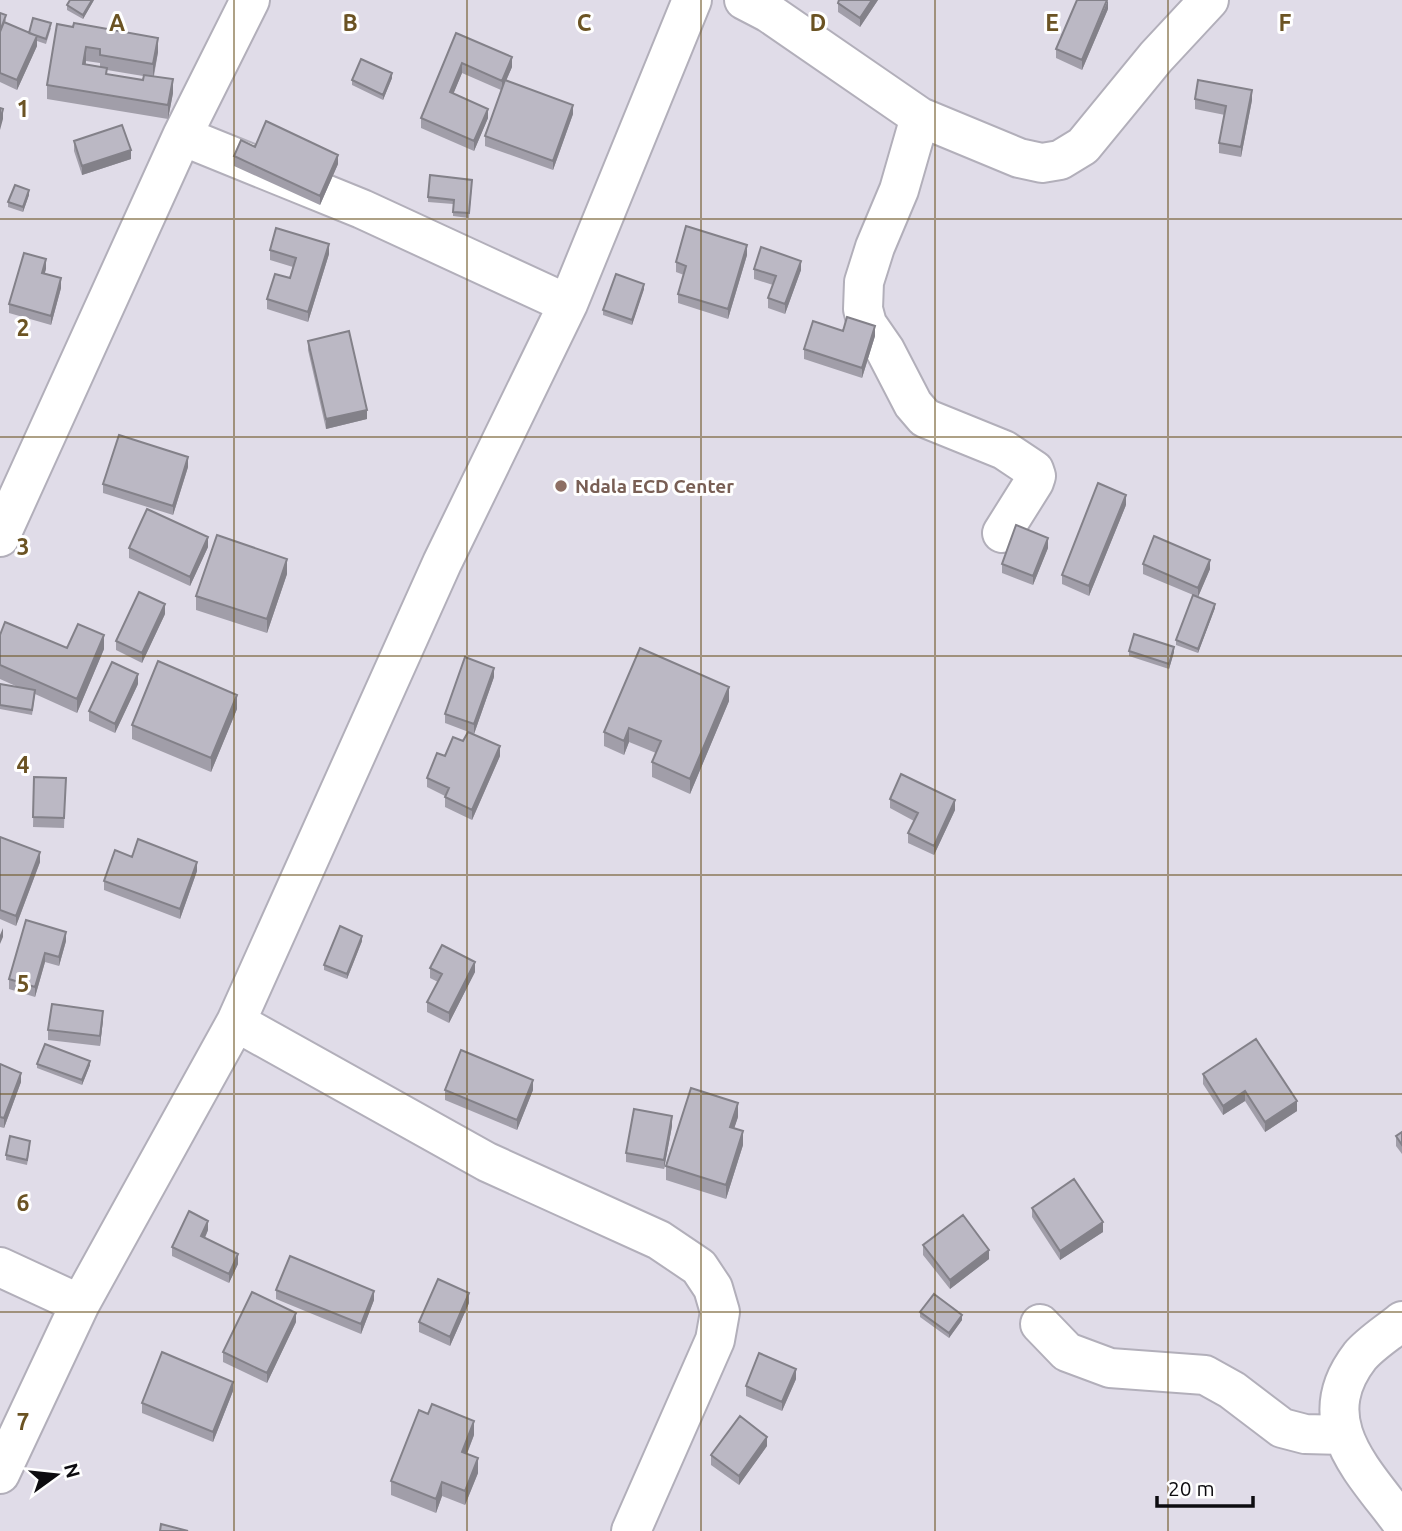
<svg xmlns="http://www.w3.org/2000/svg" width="1402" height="1531" viewBox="0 0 1402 1531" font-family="Ubuntu,sans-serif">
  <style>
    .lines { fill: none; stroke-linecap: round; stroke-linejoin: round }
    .minor-casing { stroke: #b2afba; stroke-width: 42 }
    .minor { stroke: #fff; stroke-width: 38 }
    .wall { fill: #a19ea9; fill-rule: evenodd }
    .shaded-wall { fill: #838189 }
    .building { fill: #bbb8c4; stroke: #838189; stroke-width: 2 }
    .grid { fill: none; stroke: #6b5323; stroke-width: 2; stroke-opacity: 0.55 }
    .education-dot { fill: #8d6e63; stroke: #fff; stroke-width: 2.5 }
    .labels { text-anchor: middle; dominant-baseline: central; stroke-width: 6; stroke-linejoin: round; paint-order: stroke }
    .education-label { font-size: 19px; font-weight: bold; fill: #785e54; stroke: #fff; text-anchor: start }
    .grid-label { font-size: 23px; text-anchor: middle; font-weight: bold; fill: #6b5323; stroke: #fff; stroke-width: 6; stroke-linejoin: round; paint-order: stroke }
  </style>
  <rect width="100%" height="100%" fill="#e0dce8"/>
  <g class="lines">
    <defs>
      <path id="minor" d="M744,0L769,13L920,117L1019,158L1042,163L1060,160L1083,146L1156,57L1209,0
        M920,117L899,190L875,247L864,282L863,309L867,324L885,350L913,404L925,418L1004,450L1034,470L1036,476L1034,482L1002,533
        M182,136L250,0
        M0,537L182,136L362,209L568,304
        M236,1022L487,1162L659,1240L699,1267L713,1288L720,1312L715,1340L631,1531
        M0,1267L80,1304
        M1402,1321C1389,1332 1371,1343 1360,1356C1309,1422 1364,1471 1402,1523
        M1040,1324L1067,1352L1110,1368L1205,1375L1232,1390L1282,1428L1305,1434L1343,1435
        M0,1474L80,1304L236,1022L442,563L568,304L692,0"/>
    </defs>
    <use href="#minor" class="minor-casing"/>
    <use href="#minor" class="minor"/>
  </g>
  <path class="wall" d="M94,0L83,19L67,10V5Z
    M839,0H878L860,27L838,12V3Z
    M1108,9L1082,70L1056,58V49Z
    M0,13L6,20L5,22L29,33L51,28L46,44L37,41V46L17,90L0,82Z
    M57,24L158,52L154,76L173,93L168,119L47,99V85ZM86,61L100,63V67L86,64ZM107,70L143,76V80L107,74Z
    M456,33L512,67L506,81L573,114L553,170L485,146V136L501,90L462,73L453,94L488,118L474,151L421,128V118Z
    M392,78L383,100L352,85V80Z
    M1195,99L1252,100L1241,157L1219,153V143L1225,115L1195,109Z
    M74,141L131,159L82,175L74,151Z
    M255,147L338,164L320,205L234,166V156Z
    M472,185L469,218L453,216V204L428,202V197Z
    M29,195L23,212L8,207V202Z
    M270,250L329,254L308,322L267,309V299L290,278L293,267L270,260Z
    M747,255L728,319L678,303V294L684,275L676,272V262Z
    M46,269L44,274L61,288L51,325L9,313V304Z
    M754,269L801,270L785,314L768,308V298L773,285L754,279Z
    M644,289L632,325L603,315V310Z
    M843,331L875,336L862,378L804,359V349Z
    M308,341L367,419L326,429L308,350Z
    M188,467L173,515L103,493V484Z
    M1126,505L1089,596L1062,584V575Z
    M208,547L190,586L129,558V548Z
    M1048,548L1033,585L1002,573V564Z
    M1143,564L1210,569L1198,597L1143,574Z
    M287,574L267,633L196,610V596Z
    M1215,608L1198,653L1176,645V640Z
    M165,614L142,663L116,650V641Z
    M0,635L67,648L104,649L77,713L35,694L32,715L0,709V684L18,687L0,679Z
    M1129,651L1174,652L1169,669L1129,656Z
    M494,677L474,734L445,723V714Z
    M138,684L115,733L89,721V711Z
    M729,701L690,794L652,777V762L656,753L629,742L624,755L604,746V732Z
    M237,709L211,772L132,739V725Z
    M445,756H500L472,820L445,807V796L427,787V778Z
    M34,777L66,778L64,828L33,827Z
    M890,799L955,810L934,855L908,843V833L914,821L890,808Z
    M0,837L40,862L16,926L0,919Z
    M132,857L197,871L180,919L104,890V881Z
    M66,932V941L59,966L45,962L35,997L9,989V979Z
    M362,941L347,979L324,970V965Z
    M430,968L475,972L449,1023L427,1012V1002L438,982L430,978Z
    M103,1020L100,1046L48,1040V1030Z
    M0,1064L21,1082L4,1128L0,1127Z
    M37,1064L90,1065L82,1085L37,1068Z
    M1203,1074L1297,1111L1265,1132L1245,1101L1223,1115L1203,1084Z
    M445,1090H533L517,1130L445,1100Z
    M738,1117L734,1128L743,1145L726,1199L666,1180V1166Z
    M672,1126L664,1169L626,1162V1153Z
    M1402,1132V1154L1396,1146V1136Z
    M30,1146L27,1165L6,1160V1155Z
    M1032,1208L1103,1232L1060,1260L1032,1217Z
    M208,1230L205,1238L238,1264L229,1283L172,1256V1247Z
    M923,1245L989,1259L950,1289L923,1255Z
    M276,1290L374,1300L361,1334L276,1299Z
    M469,1303L450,1346L419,1332V1322Z
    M920,1312L962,1320L949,1338L920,1317Z
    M296,1322L267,1383L223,1362V1352Z
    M796,1379L782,1411L746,1396V1386Z
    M233,1391L213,1442L142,1413V1403Z
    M474,1435L467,1454L478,1473L465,1505L442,1496L436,1513L391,1495V1481Z
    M767,1446L739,1485L711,1465V1455Z"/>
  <path class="shaded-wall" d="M92,0H94L83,19V15Z
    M872,0H878L860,27V18Z
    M1108,0V9L1082,70V60Z
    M37,36V46L17,90V80Z
    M158,38V52L153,78V64Z
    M86,47V61L83,78V64Z
    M512,57V67L502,90V81Z
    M462,63V73L450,102V92Z
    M392,73V78L383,100V95Z
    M173,79V93L168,119V105Z
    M1252,90V100L1241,157V147Z
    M573,105V114L553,170V161Z
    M3,109V119L0,130V121Z
    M488,109V118L474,151V141Z
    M131,150V159L82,175V166Z
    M338,155V164L320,205V196Z
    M29,190V195L23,212V207Z
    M329,244V254L308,322V312Z
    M747,245V255L728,319V309Z
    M46,259V269L42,283V273Z
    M801,261V270L785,314V304Z
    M61,278V288L51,325V316Z
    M644,284V289L632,325V320Z
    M875,326V336L862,378V368Z
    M367,410V419L326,429V419Z
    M188,457V467L173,515V506Z
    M1126,495V505L1089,596V586Z
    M208,537V547L190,586V577Z
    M1048,538V548L1033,585V576Z
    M287,559V574L267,633V619Z
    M1210,560V569L1198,597V588Z
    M165,604V614L142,663V653Z
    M1215,604V608L1198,653V649Z
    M104,635V649L77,713V699Z
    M1174,647V652L1169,669V664Z
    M494,668V677L474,734V724Z
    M138,674V684L115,733V724Z
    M729,687V701L690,794V779Z
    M237,695V709L211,772V758Z
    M629,728V742L624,755V741Z
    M500,746V756L472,820V810Z
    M955,800V810L934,855V846Z
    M40,852V862L16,926V916Z
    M197,862V871L180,919V909Z
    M3,928V937L0,944V935Z
    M66,932V941L59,966V957Z
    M362,936V941L347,979V974Z
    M45,953V962L35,997V987Z
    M475,962V972L449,1023V1013Z
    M103,1011V1020L100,1046V1036Z
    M90,1061V1065L82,1085V1080Z
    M21,1073V1082L4,1128V1118Z
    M533,1080V1090L517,1130V1120Z
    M1245,1091V1101L1223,1115V1106Z
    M1297,1101V1111L1265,1132V1122Z
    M738,1103V1117L730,1141V1127Z
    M672,1116V1126L664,1169V1160Z
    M743,1131V1145L726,1199V1185Z
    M208,1221V1230L201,1246V1236Z
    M1103,1222V1232L1060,1260V1251Z
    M989,1250V1259L950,1289V1280Z
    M238,1254V1264L229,1283V1274Z
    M374,1291V1300L361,1334V1324Z
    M469,1293V1303L450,1346V1337Z
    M296,1313V1322L267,1383V1373Z
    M962,1315V1320L949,1338V1333Z
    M796,1369V1379L782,1411V1402Z
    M233,1382V1391L213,1442V1432Z
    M474,1421V1435L462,1466V1452Z
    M767,1437V1446L739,1485V1476Z
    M478,1458V1473L465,1505V1491Z
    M442,1482V1496L436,1513V1499Z"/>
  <path class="building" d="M70,0H92L83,15L67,5Z
    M839,0H872L860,18L838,3Z
    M1077,0H1107L1082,60L1056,49Z
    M0,13L6,15L0,31Z
    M33,18L51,23L46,39L29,33Z
    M4,22L37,36L17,80L0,73V32Z
    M74,23L158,38L153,64L100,55V49L86,47L83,64L107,68L106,74L143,80L144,75L173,79L168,105L47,85L57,24L73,27Z
    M456,33L512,57L502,81L462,63L450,92L488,109L474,141L421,118Z
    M361,59L392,73L383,95L352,80Z
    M505,80L573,105L553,161L485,136Z
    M1198,80L1252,90L1241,147L1219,143L1226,106L1195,99Z
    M0,108L3,109L0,121Z
    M266,121L338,155L320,196L234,156L241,140L255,147Z
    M122,125L131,150L82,166L74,141Z
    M430,175L472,180L469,213L453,212L454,200L428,197Z
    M15,185L29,190L23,207L8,202Z
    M686,226L747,245L728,309L678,294L686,266L676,262Z
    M276,228L329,244L308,312L267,299L275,274L290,278L296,258L270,250Z
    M761,247L801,261L785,304L768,298L776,276L754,269Z
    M24,253L46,259L42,273L61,278L51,316L9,304Z
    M616,274L644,284L632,320L603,310Z
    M847,317L875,326L862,368L804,349L813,321L843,331Z
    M349,331L367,410L326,419L308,341Z
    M119,435L188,457L173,506L103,484Z
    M1098,483L1126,495L1089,586L1062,575Z
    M147,509L208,537L190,577L129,548Z
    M1016,525L1048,538L1033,576L1002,564Z
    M217,535L287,559L267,619L196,596Z
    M1154,536L1210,560L1198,588L1143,564Z
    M139,592L165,604L142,653L116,641Z
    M1193,595L1215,604L1198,649L1176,640Z
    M5,622L67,648L78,624L104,635L77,699L0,665V635Z
    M1134,634L1174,647L1169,664L1129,651Z
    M640,648L729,687L690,779L652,762L661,741L629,728L624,741L604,732Z
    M465,657L494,668L474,724L445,714Z
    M158,661L237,695L211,758L132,725Z
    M112,662L138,674L115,724L89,711Z
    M0,684L35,690L32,710L0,705Z
    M468,732L500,746L472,810L445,797L449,788L427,778L437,753L445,756L453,737L463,741Z
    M901,774L955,800L934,846L908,833L918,813L890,799Z
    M34,777L66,778L64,818L33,817Z
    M0,837L40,852L16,916L0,910Z
    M138,839L197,862L180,909L104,881L115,850L132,857Z
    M26,920L66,932L59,957L45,953L35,987L9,979Z
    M340,926L362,936L347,974L324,965Z
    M442,945L475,962L449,1013L427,1002L442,974L430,968Z
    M52,1004L103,1011L100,1036L48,1030Z
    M1256,1039L1297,1101L1265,1122L1245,1091L1223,1106L1203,1074Z
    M45,1044L90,1061L82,1080L37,1064Z
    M461,1050L533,1080L517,1120L445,1090Z
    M0,1064L21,1073L4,1118L0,1117Z
    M691,1088L738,1103L730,1127L743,1131L726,1185L666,1166Z
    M634,1109L672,1116L664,1160L626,1153Z
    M1402,1132V1145L1396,1136Z
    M10,1136L30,1141L27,1160L6,1155Z
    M1074,1179L1103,1222L1060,1251L1032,1208Z
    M189,1211L208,1221L201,1236L238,1254L229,1274L172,1247Z
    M963,1215L989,1250L950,1280L923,1245Z
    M290,1256L374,1291L361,1324L276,1290Z
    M438,1279L469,1293L450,1337L419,1322Z
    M252,1292L296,1313L267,1373L223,1352Z
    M934,1294L962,1315L949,1333L920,1312Z
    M162,1352L233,1382L213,1432L142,1403Z
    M759,1353L796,1369L782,1402L746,1386Z
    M432,1404L474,1421L462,1452L478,1458L465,1491L442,1482L436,1499L391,1481L419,1410L428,1414Z
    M740,1416L767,1437L739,1476L711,1455Z
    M161,1524L188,1531H160Z"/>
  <path class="grid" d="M234,0V1531M467,0V1531M701,0V1531M935,0V1531M1168,0V1531M0,219H1402M0,437H1402M0,656H1402M0,875H1402M0,1094H1402M0,1312H1402"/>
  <circle class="education-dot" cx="561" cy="486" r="7"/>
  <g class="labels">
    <g class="education-label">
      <text x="575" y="486">Ndala ECD Center</text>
    </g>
  </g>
  <g class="grid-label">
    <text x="117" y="31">A</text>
    <text x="350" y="31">B</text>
    <text x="584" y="31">C</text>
    <text x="818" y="31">D</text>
    <text x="1052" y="31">E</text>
    <text x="1285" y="31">F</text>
    <text x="23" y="117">1</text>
    <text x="23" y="336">2</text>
    <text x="23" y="555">3</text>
    <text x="23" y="773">4</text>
    <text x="23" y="992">5</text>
    <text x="23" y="1211">6</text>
    <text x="23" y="1430">7</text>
  </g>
  <g transform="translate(56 1475) rotate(75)" stroke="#ffffff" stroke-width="5" paint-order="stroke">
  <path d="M0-5L12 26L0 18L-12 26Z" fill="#0d0c10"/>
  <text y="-10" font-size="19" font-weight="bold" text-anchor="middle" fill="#0d0c10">N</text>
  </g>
  <path d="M1157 1496v10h96v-10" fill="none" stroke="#0d0c10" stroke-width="3.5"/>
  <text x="1168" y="1496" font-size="21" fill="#0d0c10" stroke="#ffffff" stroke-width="5" paint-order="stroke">20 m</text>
</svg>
